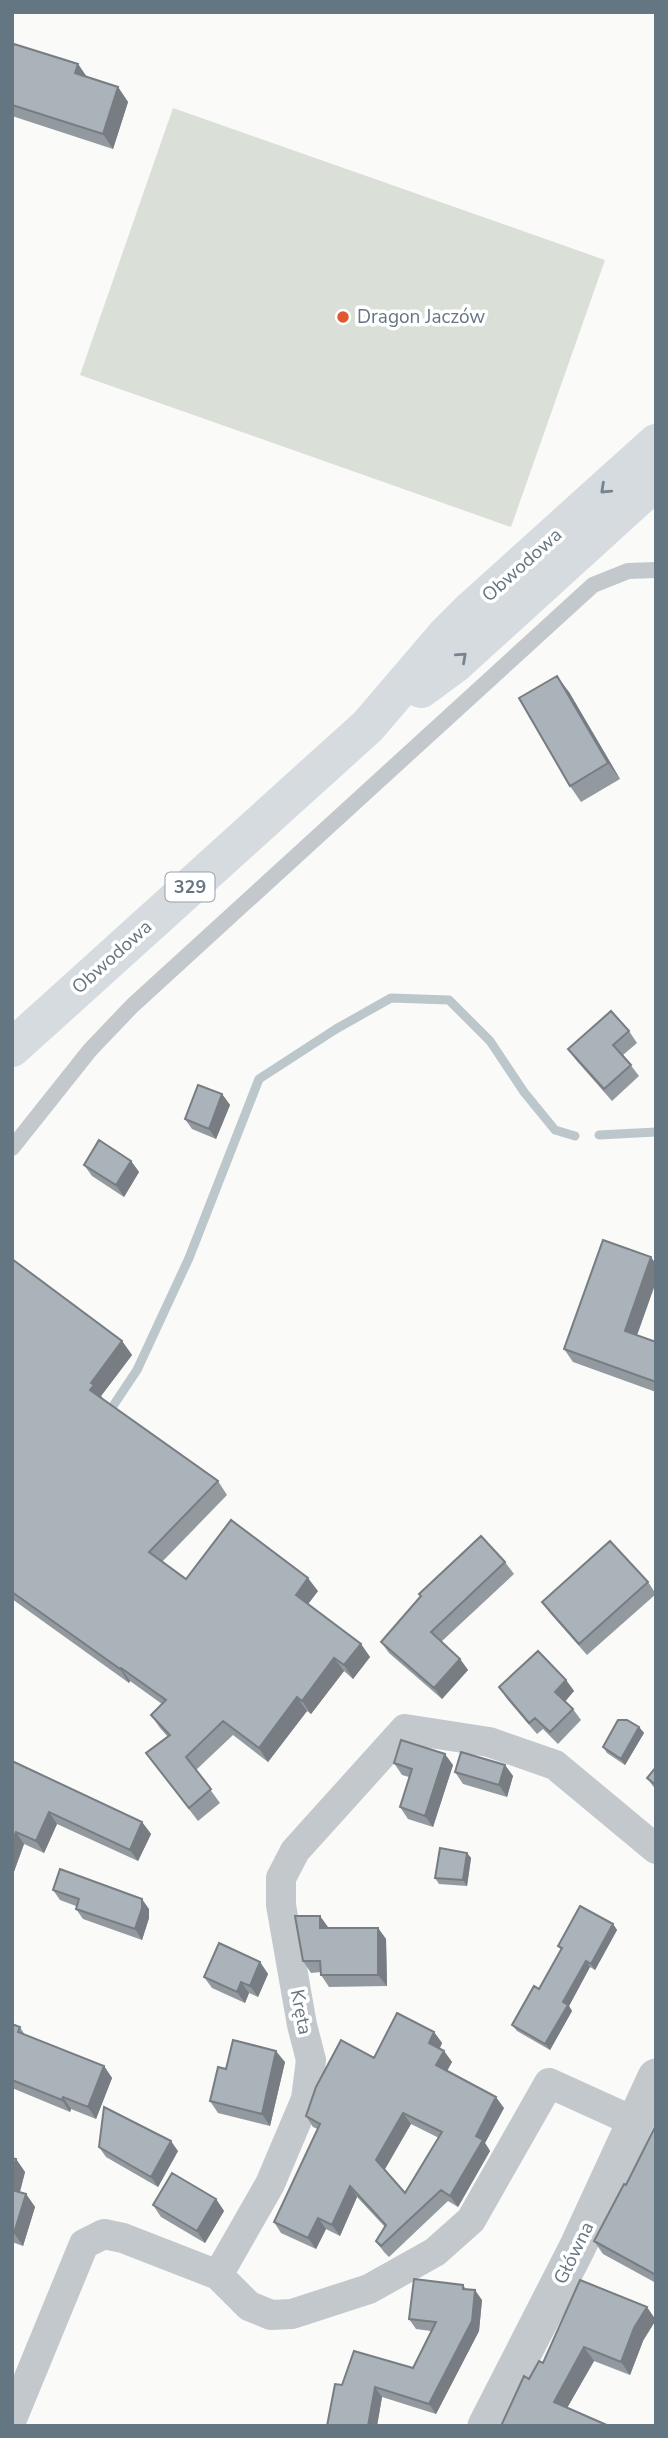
<svg xmlns="http://www.w3.org/2000/svg" width="668" height="2438" viewBox="0 0 668 2438" font-family="'Nunito Sans',sans-serif">
  <style>
    .green { fill: #dadfd7 }
    .lines { fill: none; stroke-linecap: round; stroke-linejoin: round }
    .stream { stroke: #bbc7cb; stroke-width: 9 }
    .service { stroke: #c3c8cc; stroke-width: 16 }
    .minor { stroke: #c3c8cc; stroke-width: 30 }
    .tertiary { stroke: #c3c8cc; stroke-width: 37 }
    .primary { stroke: #d6dbdf; stroke-width: 38 }
    .wall { fill: #929a9f; fill-rule: evenodd }
    .shaded-wall { fill: #777d82 }
    .building { fill: #aab3b9; stroke: #777d82; stroke-width: 2; fill-rule: evenodd }
    .oneway { stroke: #768591 }
    .poi-dot { fill: #e4572e; stroke: #fff; stroke-width: 2.5 }
    .labels { text-anchor: middle; dominant-baseline: central; stroke-width: 7; stroke-linejoin: round; paint-order: stroke }
    .shield { fill: #fff; stroke: #939fa8; stroke-width: 2 }
    .shield-label { font-size: 18px; font-weight: bold; fill: #657683 }
    .poi-label { font-size: 19px; fill: #657683; stroke: #fff; text-anchor: start }
    .street-label { font-size: 19px; fill: #657683; stroke: #fff }
  </style>
  <rect width="100%" height="100%" fill="#fafaf8"/>
  <path class="green" d="M173,108L605,260L511,527L80,375Z"/>
  <g class="lines">
    <path class="stream" d="M599,1135L656,1132
      M107,1415L137,1370L189,1258L259,1079L336,1029L391,998L449,1000L490,1041L524,1092L555,1130L575,1136"/>
    <path class="service" d="M12,1148L90,1050L132,1006L593,585L628,571L656,570"/>
    <path class="minor" d="M218,2275L270,2184L306,2099L311,2060L302,2025L281,1905V1878L295,1851L405,1729L489,1742L555,1765L656,1849
      M12,2419L84,2244L104,2234L123,2238L218,2275L249,2306L271,2315L292,2314L369,2289L435,2252L471,2220L549,2083L635,2122"/>
    <path class="tertiary" d="M486,2426L577,2248L656,2077"/>
    <path class="primary" d="M421,689L455,664L656,481
      M12,1048L368,726L445,636L472,609L656,443"/>
  </g>
  <path class="wall" d="M12,48L78,64L87,77L118,87L128,102L113,149L12,116Z
    M569,692L620,779L581,802L570,786Z
    M629,1031L637,1043L623,1055L639,1076L612,1101L576,1060L568,1049Z
    M222,1094L230,1105L216,1139L192,1129L185,1119Z
    M131,1161L139,1172L124,1197L92,1176L84,1165Z
    M12,1259L122,1341L132,1355L101,1396L103,1399L218,1481L227,1495L162,1562L186,1579L318,1591L308,1604L361,1644L370,1657L353,1679L344,1671L311,1714L307,1711L268,1762L233,1735L196,1770L220,1803L198,1821L146,1753L168,1737L160,1728L151,1715L162,1704L130,1681L129,1683L12,1599Z
    M637,1335L656,1342V1392L573,1362L564,1349Z
    M505,1562L514,1574L441,1642L460,1659L468,1670L442,1699L389,1653L381,1642Z
    M648,1582L656,1594L587,1655L550,1613L542,1602Z
    M566,1680L574,1691L565,1701L573,1709L581,1720L558,1744L543,1729L537,1734L507,1699L499,1687Z
    M639,1727L644,1733L625,1765L607,1753L603,1747Z
    M12,1761L142,1822L151,1834L138,1861L57,1824L44,1853L24,1844L12,1877Z
    M394,1763L453,1765L433,1827L408,1819L400,1807L409,1777L402,1775Z
    M505,1765L513,1776L507,1797L463,1784L455,1772Z
    M656,1767V1790L647,1778Z
    M467,1853L471,1858L467,1886L439,1884L435,1878Z
    M53,1890L149,1909V1918L142,1940L83,1919L76,1909V1906L60,1900Z
    M320,1916L328,1928H378L386,1939L387,1986L329,1987L321,1975V1972L311,1973L303,1961Z
    M613,1924L617,1930L595,1970L590,1967L569,2006L572,2011L550,2050L517,2031L512,2025L539,1989L561,1950L558,1946Z
    M260,1962L268,1974L258,1997L249,1993L245,2003L212,1988L204,1977Z
    M12,2024L20,2027L25,2035L104,2066L112,2078L96,2119L71,2109L70,2112L12,2088Z
    M434,2032L442,2043L440,2048L444,2051L452,2062L447,2071L504,2108L485,2143L490,2151L458,2207L448,2201L389,2257L384,2252L376,2241L385,2227L357,2197L340,2236L326,2229L316,2249L281,2233L274,2222L318,2129L313,2127L306,2116L374,2058ZM411,2124L439,2138L405,2193L384,2169Z
    M285,2062L270,2126L218,2113L210,2101L226,2069Z
    M656,2125V2283L603,2254L594,2241L626,2185Z
    M99,2147L178,2151L158,2187L106,2157Z
    M12,2158L16,2159L25,2172L20,2192L26,2194L35,2207L23,2246L12,2242Z
    M216,2199L224,2211L205,2243L161,2217L153,2205Z
    M580,2280L643,2341L630,2375L594,2361L567,2408L501,2426L529,2379L543,2363Z
    M463,2285L466,2289L482,2300L479,2331L436,2414L382,2397L377,2426H327L342,2385L413,2368L431,2331L416,2329L409,2319Z"/>
  <path class="shaded-wall" d="M78,64L88,79L75,73Z
    M118,87L128,102L113,149L103,134Z
    M557,676L569,692L620,779L608,763Z
    M222,1094L230,1105L216,1139L209,1129Z
    M131,1161L139,1172L124,1197L116,1185Z
    M651,1257L656,1264V1282L634,1344L625,1331Z
    M122,1341L132,1355L101,1396L103,1399L100,1404L90,1390L91,1383Z
    M308,1578L318,1591L305,1608L296,1595Z
    M361,1644L370,1657L353,1679L344,1665Z
    M334,1658L344,1671L311,1714L302,1701Z
    M460,1659L468,1670L442,1699L434,1688Z
    M121,1668L130,1681L129,1683L120,1669Z
    M566,1680L574,1691L563,1704L555,1692Z
    M297,1697L307,1711L268,1762L259,1748Z
    M639,1727L644,1733L625,1765L621,1759Z
    M445,1754L453,1765L433,1827L425,1816Z
    M505,1765L513,1776L507,1797L499,1785Z
    M49,1812L57,1824L44,1853L36,1841Z
    M142,1822L151,1834L138,1861L130,1850Z
    M16,1832L24,1844L12,1877V1842Z
    M467,1853L471,1858L467,1886L463,1880Z
    M142,1899L149,1909V1918L142,1940L135,1929Z
    M320,1916L328,1927V1940L320,1928Z
    M613,1924L617,1930L595,1970L591,1964Z
    M378,1928L386,1939L387,1986L378,1975Z
    M586,1961L590,1967L569,2006L572,2011L550,2050L545,2044L563,2002Z
    M260,1962L268,1974L258,1997L250,1986Z
    M241,1982L249,1993L245,2003L237,1992Z
    M434,2032L442,2043L437,2054L429,2043Z
    M276,2051L285,2062L270,2126L262,2114Z
    M444,2051L452,2062L444,2076L436,2065Z
    M104,2066L112,2078L96,2119L88,2107Z
    M63,2097L71,2109L70,2112L62,2100Z
    M496,2097L504,2108L485,2143L490,2151L458,2207L450,2196L476,2136Z
    M403,2113L411,2124L384,2171L376,2160Z
    M171,2141L178,2151L158,2187L151,2177Z
    M16,2159L25,2172L17,2202L12,2194V2173Z
    M350,2186L357,2197L340,2236L332,2225Z
    M26,2194L35,2207L23,2246L14,2233Z
    M216,2199L224,2211L205,2243L197,2231Z
    M318,2218L326,2229L316,2249L308,2238Z
    M475,2290L482,2300L479,2331L436,2414L429,2404Z
    M647,2307L656,2320L643,2341L630,2375L621,2362L634,2328Z
    M584,2347L594,2361L563,2415L554,2402Z
    M375,2387L382,2397L377,2426H368Z"/>
  <path class="building" d="M14,44L78,64L75,73L118,87L103,134L12,105V48Z
    M557,676L608,763L570,786L519,698Z
    M611,1011L629,1031L613,1045L631,1065L604,1089L568,1049Z
    M198,1085L222,1094L209,1129L185,1119Z
    M99,1140L131,1161L116,1185L84,1165Z
    M603,1240L651,1257L625,1331L656,1342V1382L564,1349Z
    M12,1259L122,1341L91,1383L94,1385L90,1390L218,1481L149,1552L186,1579L231,1520L308,1578L296,1595L361,1644L344,1665L334,1658L302,1701L297,1697L259,1748L223,1721L186,1757L211,1789L189,1808L146,1753L170,1735L151,1715L166,1700L121,1668L120,1669L12,1592Z
    M481,1536L505,1562L431,1632L460,1659L434,1688L381,1642L421,1596L419,1594Z
    M610,1541L648,1582L579,1644L542,1602Z
    M538,1651L566,1680L555,1692L573,1709L550,1732L535,1718L529,1723L499,1687Z
    M618,1720H627L639,1727L621,1759L603,1747Z
    M401,1740L445,1754L425,1816L400,1807L412,1769L394,1763Z
    M461,1752L505,1765L499,1785L455,1772Z
    M12,1761L142,1822L130,1850L49,1812L36,1841L16,1832L12,1842Z
    M656,1767V1785L647,1778Z
    M440,1848L467,1853L463,1880L435,1878Z
    M60,1869L142,1899V1908L135,1929L76,1909L79,1899L53,1890Z
    M580,1906L613,1924L591,1964L586,1961L563,2002L568,2005L545,2044L512,2025L534,1986L539,1989L562,1948L558,1946Z
    M295,1916H320V1928H378V1975H321L320,1961H303Z
    M219,1943L260,1962L250,1986L241,1982L237,1992L204,1977Z
    M397,2013L434,2032L429,2043L444,2051L436,2065L496,2097L476,2136L483,2140L450,2196L441,2190L381,2246L376,2241L386,2225L350,2186L332,2225L318,2218L308,2238L274,2222L320,2124L306,2116L316,2087L341,2040L374,2058ZM403,2113L442,2132L405,2193L376,2160Z
    M12,2024L20,2027L18,2032L104,2066L88,2107L63,2097L62,2100L12,2080Z
    M233,2040L276,2051L262,2114L210,2101L218,2067L226,2069Z
    M104,2107L171,2141L151,2177L99,2147Z
    M656,2125V2275L594,2241L624,2184L626,2185Z
    M12,2158L16,2159L12,2173Z
    M172,2173L216,2199L197,2231L153,2205Z
    M12,2190L26,2194L14,2233L12,2232Z
    M414,2279L463,2285V2289L475,2290L472,2321L429,2404L375,2387L368,2426H327L335,2384L342,2385L354,2351L413,2368L436,2322L409,2319Z
    M580,2280L647,2307L634,2328L621,2362L584,2347L554,2402L609,2426H501L524,2376L529,2379L539,2361L543,2363Z"/>
  <defs><path id="oneway-chevron" d="M-2-3.5L2.5 0L-2 3.5" fill="none" stroke-width="1.6" stroke-linecap="round" stroke-linejoin="round" transform="scale(1.75)"/></defs>
  <g class="oneway">
    <use href="#oneway-chevron" transform="translate(605 489) rotate(137)"/>
    <use href="#oneway-chevron" transform="translate(462 657) rotate(-42)"/>
  </g>
  <circle class="poi-dot" cx="343" cy="317" r="7"/>
  <g class="labels">
    <rect class="shield" x="165.5" y="872.5" width="49" height="29" rx="5"/>
    <g class="shield-label">
      <text x="190" y="887">329</text>
    </g>
    <g class="poi-label">
      <text x="357" y="317">Dragon Jaczów</text>
    </g>
    <g class="street-label">
      <text transform="translate(522 565) rotate(-42)">Obwodowa</text>
      <text transform="translate(112 957) rotate(-42)">Obwodowa</text>
      <text transform="translate(301 2012) rotate(79)">Kręta</text>
      <text transform="translate(574 2253) rotate(-64)">Główna</text>
    </g>
  </g>
  <rect width="668" height="2438" fill="none" stroke="#657683" stroke-width="28"/>
</svg>
